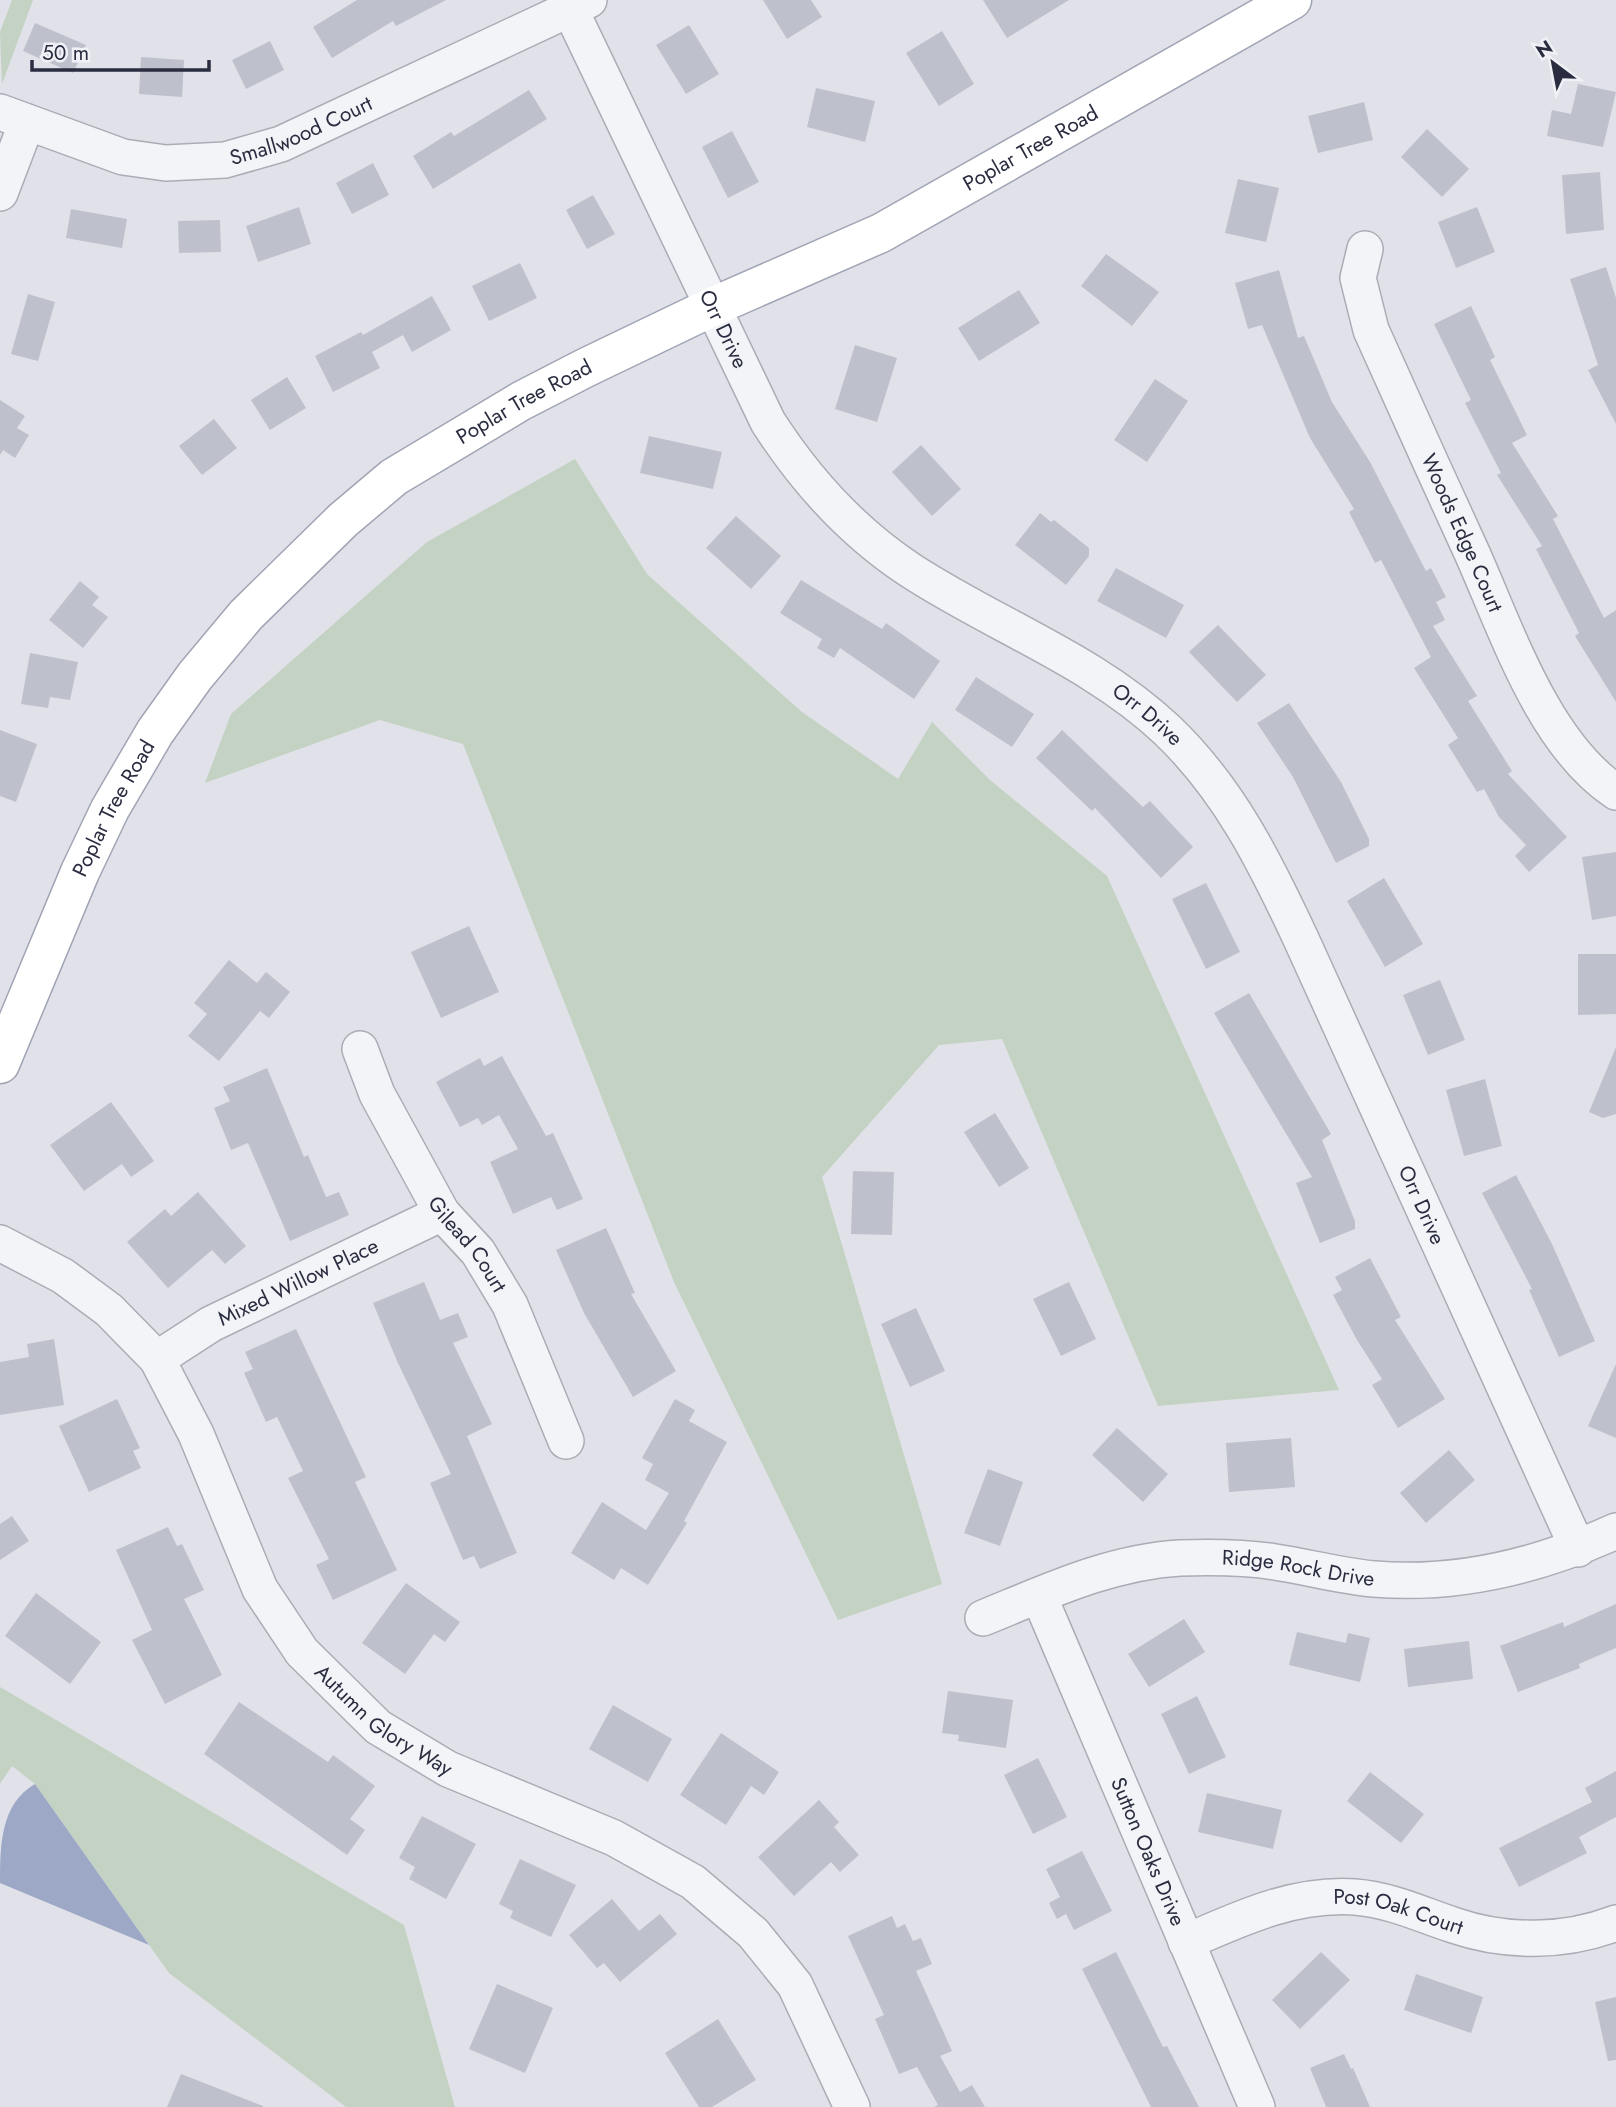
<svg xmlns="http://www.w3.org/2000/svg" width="1616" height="2107" viewBox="0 0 1616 2107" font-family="Jost,sans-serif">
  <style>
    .green { fill: #c3d2c2 }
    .water { fill: #9da8c7 }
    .building { fill: #bec0cb }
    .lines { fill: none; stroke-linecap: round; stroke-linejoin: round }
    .minor-casing { stroke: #aaacb6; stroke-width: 38 }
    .major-casing { stroke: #a1a4b4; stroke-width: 41 }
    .minor { stroke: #f3f4f7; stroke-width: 35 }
    .major { stroke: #fff; stroke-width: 38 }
    .labels { text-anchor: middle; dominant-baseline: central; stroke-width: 7; stroke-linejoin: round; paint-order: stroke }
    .street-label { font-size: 21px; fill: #2a2d40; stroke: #f0f1f6 }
  </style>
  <rect width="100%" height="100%" fill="#e1e2e9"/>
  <path class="green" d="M12,0H33L2,84L0,32Z
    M575,459L647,574L802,712L898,779L932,722L990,780L1107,876L1339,1390L1158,1406L1002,1039L939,1045L822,1177L942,1584L838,1620L674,1282L463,744L380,720L205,783L231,714L427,542Z
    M0,1687L404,1925L455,2107H346L169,1973L35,1784L12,1766L0,1784Z"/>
  <path class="water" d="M35,1784L149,1945L0,1883C0,1847 0,1804 35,1784Z"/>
  <path class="building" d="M357,0H446L396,26L393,21L332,58L313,27Z
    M763,0H811L822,17L787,39Z
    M983,0H1069L1007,38Z
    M35,23L86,45L73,73L23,51Z
    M689,25L719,74L686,94L656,45Z
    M942,31L974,84L939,106L906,53Z
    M270,41L284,70L246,89L232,60Z
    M141,57L184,60L182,97L139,94Z
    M1578,84L1616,92L1603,147L1547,136L1552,110L1571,114Z
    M816,88L875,101L865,142L807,127Z
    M529,90L547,119L433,189L413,156L451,132L454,136Z
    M1364,102L1373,140L1318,153L1308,116Z
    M1427,129L1469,169L1442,197L1401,157Z
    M732,131L759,182L728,198L702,147Z
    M373,163L389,195L352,214L336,183Z
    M1600,172L1604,230L1566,234L1562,175Z
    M1238,179L1279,188L1266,242L1225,233Z
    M593,195L615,234L587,249L566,210Z
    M299,207L311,244L258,262L246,226Z
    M1477,207L1495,252L1456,268L1438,222Z
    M71,209L127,219L122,248L66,238Z
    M220,220L221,252L179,253L178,221Z
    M1106,254L1159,292L1132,326L1081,286Z
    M520,263L537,298L489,321L472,286Z
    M1606,267L1616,298V424L1588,370L1598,365L1570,279Z
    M1279,270L1298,338L1304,336L1332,402L1370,462L1426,571L1431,568L1446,597L1436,602L1445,620L1433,626L1477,696L1468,701L1512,771L1508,774L1567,837L1529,872L1515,856L1526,845L1499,817L1484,789L1477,792L1448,745L1458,738L1414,668L1431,657L1381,560L1375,563L1349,512L1354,509L1310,438L1262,325L1248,329L1235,283Z
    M1019,290L1040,323L979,361L958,328Z
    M28,294L55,302L38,361L11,354Z
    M432,296L451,330L412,352L403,335L372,352L380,368L333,392L315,356L361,332L363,335Z
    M1471,306L1495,357L1490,360L1527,435L1512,443L1558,516L1553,519L1604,618L1616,610V702L1575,636L1579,633L1536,549L1542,546L1497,475L1501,473L1465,403L1471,400L1434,324Z
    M855,345L897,358L877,422L835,409Z
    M287,377L306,408L270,430L251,400Z
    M1155,379L1188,401L1147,462L1114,440Z
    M0,400L25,416L17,428L29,435L15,458L3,450L0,455Z
    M214,419L237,448L202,475L179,446Z
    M649,436L722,452L713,489L640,473Z
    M921,445L961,489L932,516L892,472Z
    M1040,513L1051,522L1054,520L1089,548V556L1066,585L1015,545Z
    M736,516L781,556L751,589L706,548Z
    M1116,568L1184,605L1166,638L1097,601Z
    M801,580L882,629L886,623L940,661L914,699L840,648L834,658L817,648L822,639L780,613Z
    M80,581L99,597L92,605L108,617L83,648L49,620Z
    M1218,625L1266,675L1237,702L1189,652Z
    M30,653L78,662L70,700L50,697L48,708L21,704Z
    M976,677L1034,714L1012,747L955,710Z
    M1289,703L1341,782L1369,839V846L1336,863L1293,777L1257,723Z
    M0,730L37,744L16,802L0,796Z
    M1062,730L1143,807L1150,801L1193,847L1161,878L1095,808L1092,811L1036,758Z
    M1616,852V916L1592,920L1582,857Z
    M1384,878L1423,944L1385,967L1347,901Z
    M1206,883L1240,952L1206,969L1172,899Z
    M469,926L499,992L441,1018L411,952Z
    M1578,954H1616V1014L1578,1015Z
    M229,960L257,983L266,972L290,992L269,1018L260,1011L219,1061L188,1036L207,1014L194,1003Z
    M1440,980L1465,1040L1428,1055L1403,995Z
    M1249,993L1331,1134L1322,1140L1355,1221V1229L1320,1243L1296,1183L1312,1177L1214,1013Z
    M1616,1047V1114L1603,1118L1589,1112Z
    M502,1056L546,1136L553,1133L583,1199L557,1210L551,1197L513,1214L490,1162L518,1149L499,1115L482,1125L478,1118L460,1127L436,1082L480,1058L484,1066Z
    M267,1068L304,1157L308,1155L326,1197L339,1192L349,1215L290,1241L248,1143L231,1150L214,1108L230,1101L223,1087Z
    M1485,1079L1502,1146L1464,1156L1446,1090Z
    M111,1102L154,1161L131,1177L122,1164L84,1191L50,1145Z
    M995,1113L1029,1168L999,1187L964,1132Z
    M853,1171L894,1172L892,1235L851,1234Z
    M1516,1175L1552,1244L1595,1341L1559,1357L1529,1290L1532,1289L1482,1193Z
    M198,1192L246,1246L225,1264L212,1250L168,1288L127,1242L165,1209L171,1216Z
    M606,1228L635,1293L631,1294L676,1371L633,1397L584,1313L556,1250Z
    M1370,1258L1401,1317L1395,1320L1445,1399L1398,1428L1372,1385L1382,1379L1357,1340L1333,1295L1342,1290L1335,1277Z
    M424,1282L440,1320L458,1313L468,1337L453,1343L492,1424L467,1436L517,1553L480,1569L474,1556L463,1560L430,1483L451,1474L397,1361L373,1303Z
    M1069,1282L1096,1339L1061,1356L1033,1299Z
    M916,1308L945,1371L910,1387L881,1324Z
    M296,1329L366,1477L355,1482L397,1570L333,1600L316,1565L329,1559L288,1478L303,1471L277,1417L266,1422L244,1373L253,1369L245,1352Z
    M54,1339L64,1405L0,1415V1362L29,1357L27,1344Z
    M1616,1364V1438L1588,1426Z
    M117,1399L140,1448L133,1451L141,1468L89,1492L59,1426Z
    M675,1399L695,1410L689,1421L727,1442L684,1521L687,1523L648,1585L621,1568L614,1580L571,1553L602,1502L646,1530L669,1493L645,1480L653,1464L642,1458Z
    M1117,1428L1168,1474L1143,1502L1092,1455Z
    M1291,1438L1295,1487L1229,1492L1226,1443Z
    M1449,1450L1475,1480L1426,1523L1400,1493Z
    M988,1469L1023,1482L1000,1546L964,1533Z
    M12,1516L29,1541L0,1560V1524Z
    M168,1527L177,1546L182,1544L204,1590L184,1599L222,1675L165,1704L132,1640L152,1630L116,1550Z
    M406,1583L460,1622L445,1642L434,1634L405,1674L362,1643Z
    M36,1593L101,1642L70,1684L5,1636Z
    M1616,1604V1648L1579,1664L1580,1668L1518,1692L1500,1646L1563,1622L1564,1627Z
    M1184,1619L1205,1652L1149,1687L1128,1654Z
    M1297,1632L1346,1643L1348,1633L1370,1638L1360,1682L1289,1665Z
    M1469,1641L1473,1679L1408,1687L1404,1649Z
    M948,1691L1013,1700L1006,1748L958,1741L959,1735L942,1733Z
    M1197,1696L1226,1757L1189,1774L1161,1714Z
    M239,1702L328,1762L333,1755L375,1786L350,1819L365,1830L347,1855L204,1754Z
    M613,1705L672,1739L648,1782L589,1749Z
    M721,1733L779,1772L764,1795L751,1786L726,1825L680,1795Z
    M1038,1758L1067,1817L1033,1834L1004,1775Z
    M1616,1771V1817L1579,1837L1587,1853L1519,1887L1499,1848L1592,1802L1585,1788Z
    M1370,1772L1424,1814L1401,1843L1347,1801Z
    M1207,1793L1282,1810L1273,1849L1198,1832Z
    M819,1800L839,1822L834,1827L859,1855L840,1872L831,1862L794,1896L758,1857Z
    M422,1816L476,1844L446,1899L409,1879L415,1867L399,1858Z
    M1082,1851L1112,1911L1074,1930L1066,1914L1057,1919L1049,1903L1060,1897L1046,1869Z
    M520,1859L576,1885L551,1937L510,1918L513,1911L499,1904Z
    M612,1899L639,1931L660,1914L677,1934L620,1982L604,1963L597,1968L569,1935Z
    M892,1916L897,1928L905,1924L913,1941L921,1938L932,1964L916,1971L952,2051L940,2056L960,2092L972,2085L985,2107H934L938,2105L917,2067L899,2074L875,2019L884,2015L848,1936Z
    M1116,1952L1163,2047L1167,2046L1199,2107H1151L1082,1969Z
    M1321,1952L1350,1980L1300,2029L1272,2000Z
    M1416,1974L1483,1997L1471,2033L1404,2010Z
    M497,1984L553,2008L525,2073L469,2049Z
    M1616,1997V2060L1608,2061L1595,2002Z
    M718,2019L756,2080L712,2107H699L665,2053Z
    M1344,2054L1351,2069L1353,2068L1370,2107H1326L1310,2068Z
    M181,2074L263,2106V2107H167Z"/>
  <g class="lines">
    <defs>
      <g id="minor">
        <path id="s1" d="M570,9L768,422C806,481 851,531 910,570C994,625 1093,660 1167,730C1229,789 1265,862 1301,939L1578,1549"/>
        <path id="s2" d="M0,112L123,157L166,163L225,160L281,144L589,0"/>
        <path d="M0,193L27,122"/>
        <path id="s3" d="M1365,249L1358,278L1371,330C1404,404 1438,479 1472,553C1507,631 1543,743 1616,792"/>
        <path id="s4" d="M360,1049L377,1094L442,1213L478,1252L510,1305L566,1441"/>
        <path id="s5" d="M0,1243L63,1276L109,1310L157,1359L196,1434L260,1589L302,1652L378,1727L448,1769L614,1838L693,1882L753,1933L795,1985L852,2107"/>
        <path id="s6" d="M157,1359L211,1324L442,1213"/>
        <path id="s7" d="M1039,1596L1257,2107"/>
        <path id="s8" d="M983,1618C1047,1592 1110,1562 1180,1558C1211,1557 1244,1557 1275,1562C1308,1567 1341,1576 1374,1579C1459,1586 1539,1566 1616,1531"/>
        <path id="s9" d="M1186,1942C1241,1918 1294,1893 1355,1897C1391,1900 1420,1914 1453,1925C1505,1943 1564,1943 1616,1923"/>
      </g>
      <g id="major">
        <path id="s10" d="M0,1064L80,872L110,809L155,732L195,676L246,615L343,520L394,477L521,401L585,368L712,307L881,233L1292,0"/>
      </g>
    </defs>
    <use href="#minor" class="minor-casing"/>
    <use href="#major" class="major-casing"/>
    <use href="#minor" class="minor"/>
    <use href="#major" class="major"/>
  </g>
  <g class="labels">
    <g class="street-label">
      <text stroke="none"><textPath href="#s2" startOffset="315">Smallwood Court</textPath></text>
      <text stroke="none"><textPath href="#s10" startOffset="1435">Poplar Tree Road</textPath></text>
      <text stroke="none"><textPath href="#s1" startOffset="355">Orr Drive</textPath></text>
      <text stroke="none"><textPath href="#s10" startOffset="868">Poplar Tree Road</textPath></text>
      <text stroke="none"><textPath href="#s3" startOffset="306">Woods Edge Court</textPath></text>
      <text stroke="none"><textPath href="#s1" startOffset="943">Orr Drive</textPath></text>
      <text stroke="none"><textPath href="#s10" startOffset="280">Poplar Tree Road</textPath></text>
      <text stroke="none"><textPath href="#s1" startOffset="1510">Orr Drive</textPath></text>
      <text stroke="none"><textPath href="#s4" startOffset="224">Gilead Court</textPath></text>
      <text stroke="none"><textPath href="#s6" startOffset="161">Mixed Willow Place</textPath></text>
      <text stroke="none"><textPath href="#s8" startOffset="326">Ridge Rock Drive</textPath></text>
      <text stroke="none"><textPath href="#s5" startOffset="632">Autumn Glory Way</textPath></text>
      <text stroke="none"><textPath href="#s7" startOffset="278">Sutton Oaks Drive</textPath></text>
      <text stroke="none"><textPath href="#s9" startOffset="222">Post Oak Court</textPath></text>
    </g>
  </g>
  <g transform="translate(1553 63) rotate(328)" stroke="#f0f1f6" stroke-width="5" paint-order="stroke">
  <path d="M0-5L12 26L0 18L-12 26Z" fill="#2a2d40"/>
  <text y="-10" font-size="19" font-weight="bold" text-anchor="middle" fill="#2a2d40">N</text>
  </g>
  <path d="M32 60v10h177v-10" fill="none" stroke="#2a2d40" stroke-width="3.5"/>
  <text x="42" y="60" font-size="21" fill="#2a2d40" stroke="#f0f1f6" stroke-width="5" paint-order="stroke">50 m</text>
</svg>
